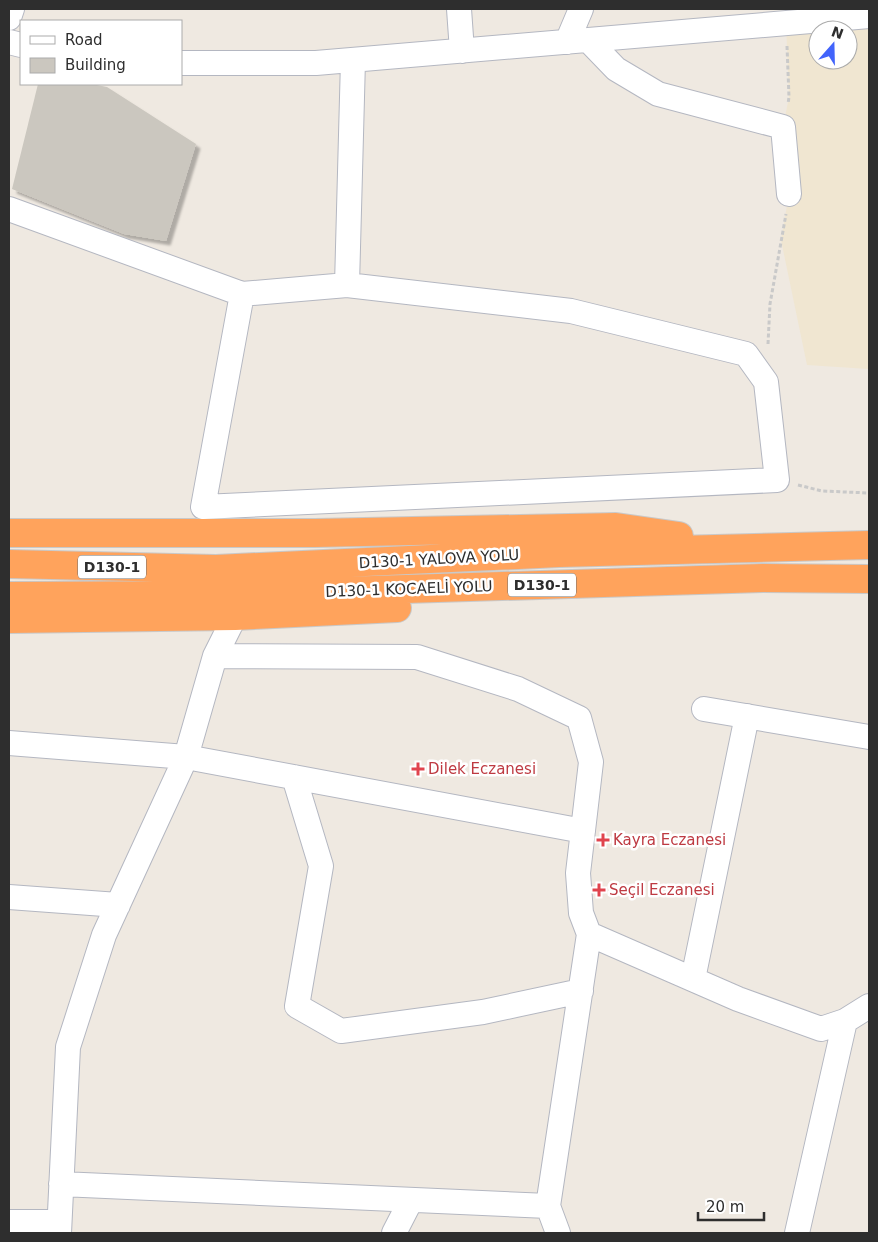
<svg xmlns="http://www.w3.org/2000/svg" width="878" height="1242" viewBox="0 0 878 1242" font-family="'DejaVu Sans',sans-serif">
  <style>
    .education { fill: #f0e6d1; fill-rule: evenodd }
    .building { fill: #cbc7bf; filter: url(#shadow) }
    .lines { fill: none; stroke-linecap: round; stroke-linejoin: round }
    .minor-casing { stroke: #b4b7c1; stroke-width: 26 }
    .highway-casing { stroke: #c9c9c9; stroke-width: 30 }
    .path { stroke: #c9c9c9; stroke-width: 3; stroke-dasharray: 4 2.5; stroke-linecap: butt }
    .minor { stroke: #fff; stroke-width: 24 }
    .highway { stroke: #ffa35c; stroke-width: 28 }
    .health-dot { fill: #e0444e; stroke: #fff; stroke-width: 2 }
    .labels { text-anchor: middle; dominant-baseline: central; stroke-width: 5; stroke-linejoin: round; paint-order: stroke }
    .shield { fill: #fff; stroke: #6d6d6d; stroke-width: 1 }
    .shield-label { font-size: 14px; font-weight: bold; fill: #2e2e2e }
    .street-label { font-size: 15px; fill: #2e2e2e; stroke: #fff }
    .health-label { font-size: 15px; fill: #be3a42; stroke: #fff; text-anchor: start }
  </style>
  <defs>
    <filter id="shadow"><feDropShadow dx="4.5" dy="4.5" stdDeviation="1" flood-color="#0004"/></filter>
  </defs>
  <rect width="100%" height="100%" fill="#efe9e1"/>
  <path class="education" d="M869,16V369L807,365L781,240L789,194L783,127L789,97L786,23ZM818,30H848V60H818Z"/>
  <path class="building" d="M38,84H92L107,87L196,144L166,241L124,234L12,189Z"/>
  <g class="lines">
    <defs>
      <path id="minor" d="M459,9L462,51
        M9,18L12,9
        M588,40L616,69L658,94L783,127L789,194
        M9,42L21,45
        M567,42L581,9
        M181,63H316L869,16
        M9,209L242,294
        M347,285L242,294L203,507L777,480L766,382L746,354L571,311L347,285L353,60
        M215,656L417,657L518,689L579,718L591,762L578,873L581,913L589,934L738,999L821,1029L845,1021L869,1006
        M704,709L869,737
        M9,743L186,757L583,831
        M294,777L321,866L297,1006L341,1031L483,1012L581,991
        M9,897L118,905
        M693,979L747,716
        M61,1184L548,1206
        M9,1222H59
        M59,1233L68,1047L104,935L186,757L215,656L235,616
        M394,1233L411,1200
        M558,1233L548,1206L589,934
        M797,1233L845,1021"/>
      <path id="highway" d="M9,533H315L616,527L679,536
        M9,564L216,569L559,553L869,545
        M9,596L215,595L763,578L869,579
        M9,619L235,616L397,608"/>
    </defs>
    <use href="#minor" class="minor-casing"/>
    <use href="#highway" class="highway-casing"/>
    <path class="path" d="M787,46L789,97L788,104
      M768,344L770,304L786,214
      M798,485L822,491L869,493"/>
    <use href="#minor" class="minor"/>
    <use href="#highway" class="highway"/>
  </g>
  <g class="health-dot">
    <path d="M415.5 761.5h5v5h5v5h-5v5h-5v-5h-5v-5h5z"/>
    <path d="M600.5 832.5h5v5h5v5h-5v5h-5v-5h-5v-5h5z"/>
    <path d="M596.5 882.5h5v5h5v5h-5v5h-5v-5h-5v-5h5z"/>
  </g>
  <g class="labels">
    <g class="shield">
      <rect x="78" y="555.5" width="68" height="23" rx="4"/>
      <rect x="508" y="573.5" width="68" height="23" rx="4"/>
    </g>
    <g class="shield-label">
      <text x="112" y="567">D130-1</text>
      <text x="542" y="585">D130-1</text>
    </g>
    <g class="street-label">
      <text transform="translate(439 559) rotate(-3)">D130-1 YALOVA YOLU</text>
      <text transform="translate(409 589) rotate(-2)">D130-1 KOCAELİ YOLU</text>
    </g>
    <g class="health-label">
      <text x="428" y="769">Dilek Eczanesi</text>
      <text x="613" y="840">Kayra Eczanesi</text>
      <text x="609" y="890">Seçil Eczanesi</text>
    </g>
  </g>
  <rect width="878" height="1242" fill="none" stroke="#2e2e2e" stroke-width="20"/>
  <rect x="20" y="20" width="162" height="65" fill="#ffffff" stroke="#ababab"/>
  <rect x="30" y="36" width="25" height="8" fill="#ffffff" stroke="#ababab"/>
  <text x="65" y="45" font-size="15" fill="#2e2e2e">Road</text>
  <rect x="30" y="58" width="25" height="15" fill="#cbc7bf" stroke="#ababab"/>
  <text x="65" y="70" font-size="15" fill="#2e2e2e">Building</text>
  <g transform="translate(833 45) rotate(20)"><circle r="24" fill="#ffffff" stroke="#ababab"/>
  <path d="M0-4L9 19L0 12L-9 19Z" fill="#4264fb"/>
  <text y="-8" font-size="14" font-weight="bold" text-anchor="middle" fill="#2e2e2e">N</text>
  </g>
  <path d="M698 1212v8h66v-8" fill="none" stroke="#2e2e2e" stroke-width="2.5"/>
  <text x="706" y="1212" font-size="15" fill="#2e2e2e" stroke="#ffffff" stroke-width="4" paint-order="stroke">20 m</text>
</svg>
